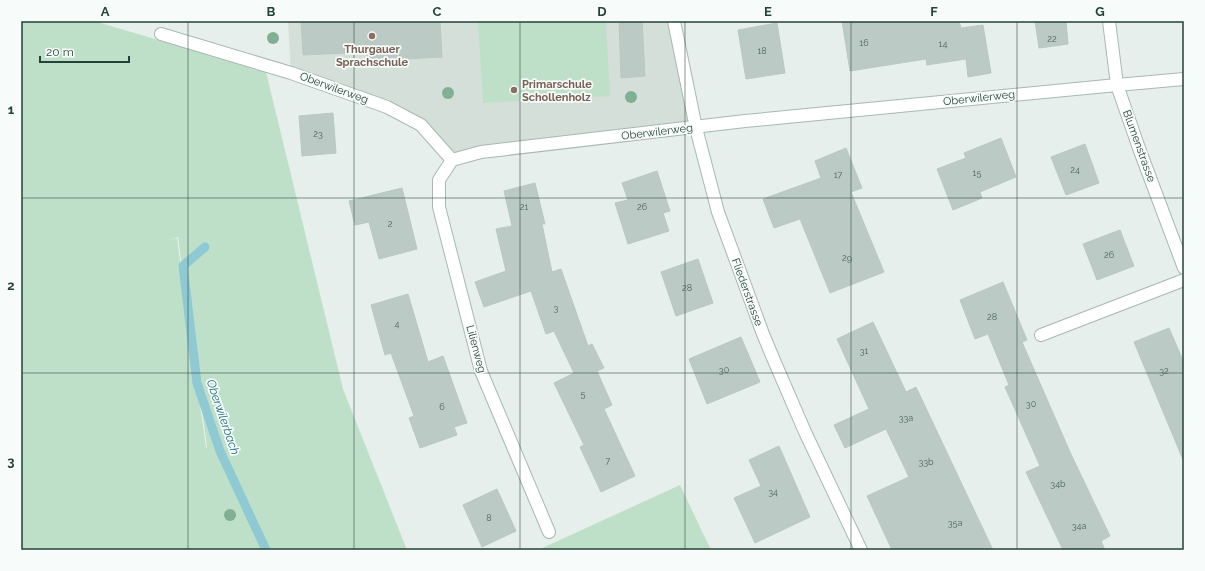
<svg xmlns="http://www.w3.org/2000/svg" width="1205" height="571" viewBox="0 0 1205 571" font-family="Raleway,sans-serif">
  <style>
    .built { fill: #d4dfda }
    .green { fill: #bfe0c8; fill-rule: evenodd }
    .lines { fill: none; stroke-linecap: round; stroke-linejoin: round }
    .stream { stroke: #8ec9d4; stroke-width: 9 }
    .building { fill: #bbcac4; stroke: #b8c9c2 }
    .minor-casing { stroke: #a8b8b2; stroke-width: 14 }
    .minor { stroke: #fff; stroke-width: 12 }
    .tree { fill: #80af93 }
    .grid { fill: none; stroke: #24423a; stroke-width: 1; stroke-opacity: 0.55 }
    .education-dot { fill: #8d6e63; stroke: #f7fbf9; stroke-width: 1.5 }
    .labels { text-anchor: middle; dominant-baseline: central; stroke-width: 3.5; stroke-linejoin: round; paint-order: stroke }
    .number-label { font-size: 9px; fill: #4a645c }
    .education-label { font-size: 11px; font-weight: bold; fill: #785e54; stroke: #f7fbf9 }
    .street-label { font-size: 11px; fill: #24423a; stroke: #f7fbf9 }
    .water-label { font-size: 12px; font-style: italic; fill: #1c6f80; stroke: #f7fbf9 }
    .neatline { fill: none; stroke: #24423a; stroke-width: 1.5 }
    .grid-label { font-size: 13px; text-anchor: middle; font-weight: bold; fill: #24423a }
  </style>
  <rect width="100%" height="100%" fill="#e6efeb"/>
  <path class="built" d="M288,21H674L696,128L452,160L421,125L291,73Z"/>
  <path class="green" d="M21,21H94L266,72L343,389L407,550H21ZM178,237L207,447L206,448L177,238L167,241Z
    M478,21H606L610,96L483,103Z
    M680,485L711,550H538Z"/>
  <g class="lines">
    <path class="stream" d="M205,247L183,266L197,383L220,451L266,550"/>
  </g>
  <path class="building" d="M301,21H440L442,57L368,61L367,52L303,55Z
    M619,21H642L645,76L621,78Z
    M842,21H959L961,28L983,25L991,73L968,77L966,59L927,65L926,59L850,71Z
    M1035,21H1066L1068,44L1039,48Z
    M777,23L785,73L746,79L738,30Z
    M333,113L336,153L302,156L299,116Z
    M1001,138L1016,177L980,192L982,198L953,210L937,169L966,158L964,153Z
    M1085,144L1099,183L1066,195L1051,157Z
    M846,148L862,188L851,192L884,272L830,293L800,219L774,228L763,199L821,178L815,161Z
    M657,171L670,211L663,213L669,231L628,244L615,203L628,200L622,183Z
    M535,183L545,224H542L552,272L561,269L588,346L592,344L604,368L597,371L612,405L604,409L635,476L601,492L580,447L584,445L554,383L574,373L554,331L546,334L531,291L484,307L475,282L506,271L496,229L512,226L504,191Z
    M402,188L417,249L379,259L369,222L355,225L349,201Z
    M1120,230L1134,266L1097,280L1083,244Z
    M698,259L713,303L676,316L661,272Z
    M1003,282L1027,340L1022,342L1070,452L1110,536L1101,541L1105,550H1063L1026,472L1040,466L1005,387L1009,385L988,334L975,339L960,300Z
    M408,294L428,362L443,356L467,423L454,427L457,435L420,448L409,418L414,416L391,353L385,355L371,305Z
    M873,322L906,392L916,387L993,550H892L867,496L909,477L886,429L845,448L834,425L869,409L837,339Z
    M1169,328L1184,363V462L1134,342Z
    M741,337L760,382L707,404L689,359Z
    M779,446L810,517L755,543L734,498L761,486L749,460Z
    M497,489L516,531L482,547L463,505Z"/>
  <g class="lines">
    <defs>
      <path id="minor" d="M674,21L696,128L718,212L763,334L776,365L805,432L861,550
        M1109,21L1117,85L1140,151L1184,268
        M161,34L291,73L387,107L421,125L452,160
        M452,160L481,152L745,121L1117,85L1184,79
        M452,160L439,180V207L481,371L549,532
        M1041,335L1184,280"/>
    </defs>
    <use href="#minor" class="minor-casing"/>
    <use href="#minor" class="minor"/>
  </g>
  <g class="tree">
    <circle cx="273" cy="38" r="6"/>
    <circle cx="448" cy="93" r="6"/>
    <circle cx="631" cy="97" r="6"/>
    <circle cx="230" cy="515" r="6"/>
  </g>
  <path class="grid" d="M188,21V550M354,21V550M520,21V550M685,21V550M851,21V550M1017,21V550M21,198H1184M21,373H1184"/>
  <g class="education-dot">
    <circle cx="372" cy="36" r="4"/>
    <circle cx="514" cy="90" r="4"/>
  </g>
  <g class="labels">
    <g class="number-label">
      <text x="1052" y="39">22</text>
      <text x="864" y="43">16</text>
      <text x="943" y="44">14</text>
      <text x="762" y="51">18</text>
      <text x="318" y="134">23</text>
      <text x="1075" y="170">24</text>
      <text x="977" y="173">15</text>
      <text x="838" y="175">17</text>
      <text x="524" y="207">21</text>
      <text x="642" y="207">26</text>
      <text x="390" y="224">2</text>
      <text x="1109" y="255">26</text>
      <text x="847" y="258">29</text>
      <text x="687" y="288">28</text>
      <text x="556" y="308">3</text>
      <text x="992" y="317">28</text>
      <text x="397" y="324">4</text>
      <text x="864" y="351">31</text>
      <text x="724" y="370">30</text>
      <text x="1164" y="371">32</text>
      <text x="583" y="394">5</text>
      <text x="1031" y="404">30</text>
      <text x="442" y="407">6</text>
      <text x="906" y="418">33a</text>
      <text x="608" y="461">7</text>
      <text x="926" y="462">33b</text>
      <text x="1058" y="484">34b</text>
      <text x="773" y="492">34</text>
      <text x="489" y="518">8</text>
      <text x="955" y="523">35a</text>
      <text x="1079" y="526">34a</text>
    </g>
    <g class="education-label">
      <text x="372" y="49">Thurgauer<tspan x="372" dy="13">Sprachschule</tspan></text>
      <text x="522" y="84" text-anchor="start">Primarschule<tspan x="522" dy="13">Schollenholz</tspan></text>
    </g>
    <g class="street-label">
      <text transform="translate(334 88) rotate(20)">Oberwilerweg</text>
      <text transform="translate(979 98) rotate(-6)">Oberwilerweg</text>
      <text transform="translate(657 132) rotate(-7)">Oberwilerweg</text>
      <text transform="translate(1139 146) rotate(70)">Blumenstrasse</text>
      <text transform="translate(747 292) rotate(70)">Fliederstrasse</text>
      <text transform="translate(476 349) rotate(75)">Lilienweg</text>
    </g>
    <g class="water-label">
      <text transform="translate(223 417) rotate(71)">Oberwilerbach</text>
    </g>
  </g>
  <rect width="1205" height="571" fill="none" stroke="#f7fbf9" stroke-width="44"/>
  <path d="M40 56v6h89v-6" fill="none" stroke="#24423a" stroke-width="2"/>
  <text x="46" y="56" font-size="12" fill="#24423a" stroke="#f7fbf9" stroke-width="3" paint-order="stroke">20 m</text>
  <rect x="22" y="22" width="1161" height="527" class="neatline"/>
  <g class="grid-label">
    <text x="105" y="16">A</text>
    <text x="271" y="16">B</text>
    <text x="437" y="16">C</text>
    <text x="602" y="16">D</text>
    <text x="768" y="16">E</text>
    <text x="934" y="16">F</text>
    <text x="1100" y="16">G</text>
    <text x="11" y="114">1</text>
    <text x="11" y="290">2</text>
    <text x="11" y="466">3</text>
  </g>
</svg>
